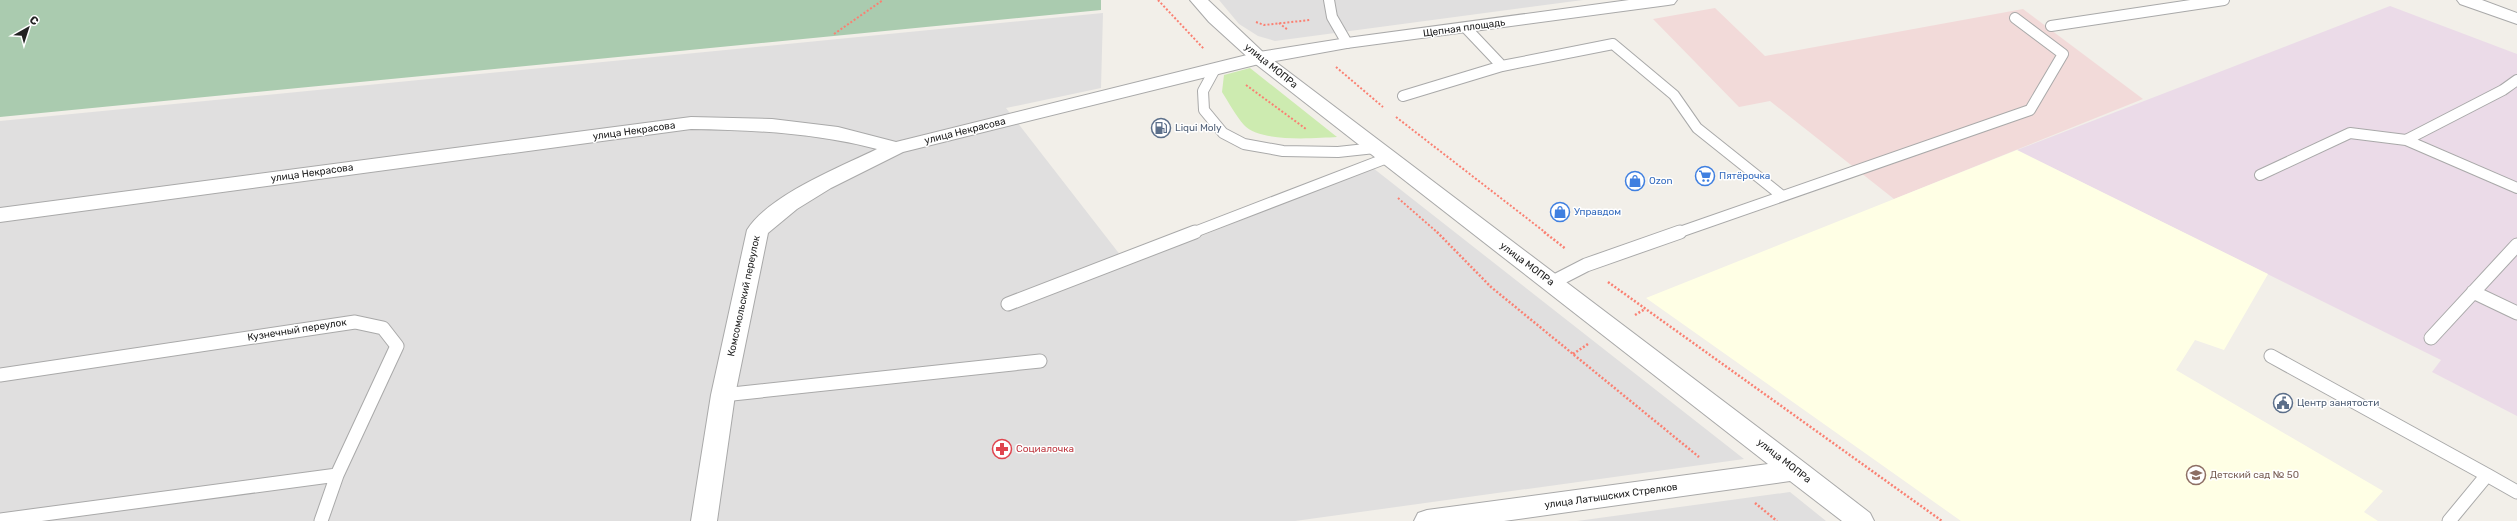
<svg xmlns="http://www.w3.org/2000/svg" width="2517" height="521" viewBox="0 0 2517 521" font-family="Rubik,sans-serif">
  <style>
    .residential { fill: #e0dfdf }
    .commercial { fill: #f2dad9 }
    .industrial { fill: #ebdbe8 }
    .education { fill: #ffffe5 }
    .grass { fill: #cdebb0 }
    .cemetery { fill: #aacbaf }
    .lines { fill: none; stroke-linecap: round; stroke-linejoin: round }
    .service-far1-casing { stroke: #a9a9a9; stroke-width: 12 }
    .service-casing { stroke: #a9a9a9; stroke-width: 15 }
    .minor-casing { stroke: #a9a9a9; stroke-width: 2 }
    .tertiary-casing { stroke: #a9a9a9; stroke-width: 2 }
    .path-far1 { stroke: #fa8072; stroke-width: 2; stroke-dasharray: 2 2; stroke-linecap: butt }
    .path { stroke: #fa8072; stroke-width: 2.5; stroke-dasharray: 2 2; stroke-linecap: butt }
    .service-far1 { stroke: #fff; stroke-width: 10 }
    .service { stroke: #fff; stroke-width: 13 }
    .minor { fill: #fff; fill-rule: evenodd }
    .tertiary { fill: #fff; fill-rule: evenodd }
    .labels { text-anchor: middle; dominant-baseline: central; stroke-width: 3; stroke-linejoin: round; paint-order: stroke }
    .street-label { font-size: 10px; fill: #222; stroke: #fff }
    .service-label { font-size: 10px; fill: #4e5e75; stroke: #fff; text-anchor: start }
    .shop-label { font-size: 10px; fill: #366cbe; stroke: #fff; text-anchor: start }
    .health-label { font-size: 10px; fill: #be3a42; stroke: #fff; text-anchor: start }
    .education-label { font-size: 10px; fill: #785e54; stroke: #fff; text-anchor: start }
  </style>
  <rect width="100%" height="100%" fill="#f2efe9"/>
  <path class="residential" d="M1219,0H1583L1275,41L1258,36L1239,24Z
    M1103,13L1101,88L1006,108L1128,265L1373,168L1744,459L1295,521H0V121Z
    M1790,492L1826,521H1577Z"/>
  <path class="commercial" d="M1715,8L1765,56L2023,9L2143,99L1894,199L1770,101L1739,107L1653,19Z"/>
  <path class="industrial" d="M2390,6L2517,54V416L2432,372L2441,360L2017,150Z"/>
  <path class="education" d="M2017,150L2268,274L2224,350L2195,340L2176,370L2383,491L2364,512L2378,521H1961L1646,298Z"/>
  <path class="grass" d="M1250,68L1337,137C1315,138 1261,143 1244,125C1236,116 1229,103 1222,92L1224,75Z"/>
  <path class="cemetery" d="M0,0H1101V10L0,117Z"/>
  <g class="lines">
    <defs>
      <path id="service-far1" d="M1329,0L1332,17L1347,43
        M2051,26L2224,0
        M1466,28L1502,66
        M1215,69L1203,91L1204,110L1223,133L1244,144L1283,151L1338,152L1375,148
        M2517,80L2503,90L2406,140L2517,188
        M1403,96L1502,66L1613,44L1674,95L1697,128L1781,195
        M2260,175L2350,133L2406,140
        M1192,233L1387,158
        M1677,233L2030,110L2063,54L2015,18"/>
      <path id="service" d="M1551,283L1586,265L1680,232
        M2473,292L2517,313
        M1008,304L1195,232
        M2431,338L2517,245
        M2271,356L2487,475
        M0,375L355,322L383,328L397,346L337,475L321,521
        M723,395L1040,361
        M0,520L337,475
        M2449,521L2487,475L2517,492"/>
      <path id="minor" d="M1629,0H1677L1674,4L1668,5L1347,48L1259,64L903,152L831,188L797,209L768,233L735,395L717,521H691L711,395L747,230C769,195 840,167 877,149C815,133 755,130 691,129L0,222V208L691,117L772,119L838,127L896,142L1259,52L1347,38Z
        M2457,0H2482L2517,13V24L2460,4Z"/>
      <path id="tertiary" d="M1190,0H1208L1265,54L1805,463L1870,513L1874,521H1842L1790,481L1504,521H1414L1418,513L1427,510L1768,464L1253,62L1209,22Z"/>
    </defs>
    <use href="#service-far1" class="service-far1-casing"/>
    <use href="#service" class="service-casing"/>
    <use href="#minor" class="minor-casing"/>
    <use href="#tertiary" class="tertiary-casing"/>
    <path class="path-far1" d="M1158,0L1204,49
      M1256,22L1264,25L1310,20
      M1279,23L1288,30
      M834,34L883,0
      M1336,67L1383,107
      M1246,85L1306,129
      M1396,117L1546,233
      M1398,198L1438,233"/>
    <path class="path" d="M1437,232L1491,287L1699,457
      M1544,232L1566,249
      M1608,282L1942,521
      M1635,315L1645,309
      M1573,354L1588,344
      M1755,503L1777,521"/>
    <use href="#service-far1" class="service-far1"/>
    <use href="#service" class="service"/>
    <use href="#minor" class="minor"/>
    <use href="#tertiary" class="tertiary"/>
  </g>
  <defs>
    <symbol id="fuel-ring" viewBox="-11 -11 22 22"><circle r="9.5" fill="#fff" stroke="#5c6f8a" stroke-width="1.5"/><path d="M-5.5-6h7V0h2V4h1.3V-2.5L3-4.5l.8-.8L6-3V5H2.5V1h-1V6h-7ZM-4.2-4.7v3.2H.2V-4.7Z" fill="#5c6f8a"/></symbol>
    <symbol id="supermarket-ring" viewBox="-11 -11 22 22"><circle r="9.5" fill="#fff" stroke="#3f7fe0" stroke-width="1.5"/><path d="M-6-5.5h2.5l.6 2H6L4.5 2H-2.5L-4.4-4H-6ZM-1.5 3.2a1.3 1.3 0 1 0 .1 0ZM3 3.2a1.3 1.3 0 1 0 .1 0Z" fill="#3f7fe0"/></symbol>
    <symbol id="shop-ring" viewBox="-11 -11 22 22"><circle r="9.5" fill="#fff" stroke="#3f7fe0" stroke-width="1.5"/><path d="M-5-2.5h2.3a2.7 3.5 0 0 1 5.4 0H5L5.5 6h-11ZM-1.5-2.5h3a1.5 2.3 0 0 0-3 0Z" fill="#3f7fe0"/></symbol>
    <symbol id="civic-ring" viewBox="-11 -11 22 22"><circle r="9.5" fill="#fff" stroke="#5c6f8a" stroke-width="1.5"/><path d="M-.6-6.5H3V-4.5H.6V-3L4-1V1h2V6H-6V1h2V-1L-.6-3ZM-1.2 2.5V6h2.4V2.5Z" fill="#5c6f8a"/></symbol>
    <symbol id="pharmacy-ring" viewBox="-11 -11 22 22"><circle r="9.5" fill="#fff" stroke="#e0444e" stroke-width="1.5"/><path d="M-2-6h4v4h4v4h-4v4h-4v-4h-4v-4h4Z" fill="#e0444e"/></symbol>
    <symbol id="school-ring" viewBox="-11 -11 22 22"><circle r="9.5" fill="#fff" stroke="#8d6e63" stroke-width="1.5"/><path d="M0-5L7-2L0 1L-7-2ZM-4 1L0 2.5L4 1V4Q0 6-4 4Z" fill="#8d6e63"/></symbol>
  </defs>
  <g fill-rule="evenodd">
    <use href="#fuel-ring" x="1150" y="117" width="22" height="22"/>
    <use href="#supermarket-ring" x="1694" y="165" width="22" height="22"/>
    <use href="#shop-ring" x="1624" y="170" width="22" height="22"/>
    <use href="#shop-ring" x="1549" y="201" width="22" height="22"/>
    <use href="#civic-ring" x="2272" y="392" width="22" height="22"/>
    <use href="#pharmacy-ring" x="991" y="438" width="22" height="22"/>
    <use href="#school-ring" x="2185" y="464" width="22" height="22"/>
  </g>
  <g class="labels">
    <g class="street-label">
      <text transform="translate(1464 28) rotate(-8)">Щепная площадь</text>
      <text transform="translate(1271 66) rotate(39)">улица МОПРа</text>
      <text transform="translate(634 131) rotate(-8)">улица Некрасова</text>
      <text transform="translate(965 131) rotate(-14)">улица Некрасова</text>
      <text transform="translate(312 173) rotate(-8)">улица Некрасова</text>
      <text transform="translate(1527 264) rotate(37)">улица МОПРа</text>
      <text transform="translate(744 296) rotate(-78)">Комсомольский переулок</text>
      <text transform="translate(297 330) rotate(-9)">Кузнечный переулок</text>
      <text transform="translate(1784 461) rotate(38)">улица МОПРа</text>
      <text transform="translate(1611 496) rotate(-8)">улица Латышских Стрелков</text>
    </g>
    <g class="service-label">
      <text x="1175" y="128">Liqui Moly</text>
      <text x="2297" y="403">Центр занятости</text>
    </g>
    <g class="shop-label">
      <text x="1719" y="176">Пятёрочка</text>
      <text x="1649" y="181">Ozon</text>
      <text x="1574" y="212">Управдом</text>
    </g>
    <g class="health-label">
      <text x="1016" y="449">Социалочка</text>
    </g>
    <g class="education-label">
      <text x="2210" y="475">Детский сад № 50</text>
    </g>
  </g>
  <g transform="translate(28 28) rotate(39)" stroke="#ffffff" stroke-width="3" paint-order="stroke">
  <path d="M0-3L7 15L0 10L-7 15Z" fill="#222222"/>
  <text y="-6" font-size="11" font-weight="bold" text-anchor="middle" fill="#222222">С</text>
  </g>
</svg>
